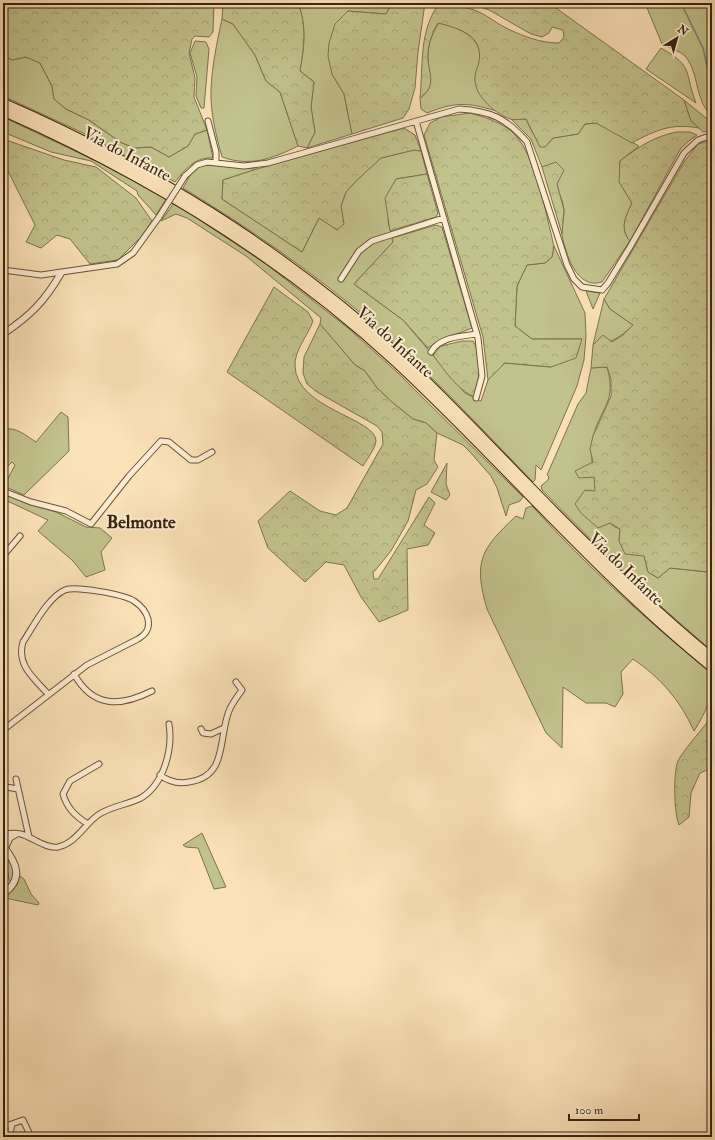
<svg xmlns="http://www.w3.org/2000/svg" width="715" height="1140" viewBox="0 0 715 1140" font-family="'IM FELL Double Pica',serif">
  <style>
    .green { fill: #c2c28c; stroke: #7c7250 }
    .forest { fill: url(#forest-crowns); stroke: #7c7250 }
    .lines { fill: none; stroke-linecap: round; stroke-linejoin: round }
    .stream { stroke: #757f71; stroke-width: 1.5 }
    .minor-casing { stroke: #68523c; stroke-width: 7 }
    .tertiary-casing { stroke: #68523c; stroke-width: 8 }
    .motorway-casing { stroke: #372313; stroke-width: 11 }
    .minor { stroke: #fcecd0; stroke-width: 5 }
    .tertiary { stroke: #fcecd0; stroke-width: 6 }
    .motorway { stroke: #fae1b7; stroke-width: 9 }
    .minor-bridge-casing { stroke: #68523c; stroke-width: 7; stroke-linecap: butt }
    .minor-bridge { stroke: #fcecd0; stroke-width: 5 }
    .labels { text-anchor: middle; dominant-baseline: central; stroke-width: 4; stroke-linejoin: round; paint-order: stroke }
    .street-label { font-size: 17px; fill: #372313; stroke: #fcecd0 }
    .neighbourhood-label { font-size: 18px; font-weight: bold; fill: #372313; stroke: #fcecd0 }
  </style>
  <defs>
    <pattern id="forest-crowns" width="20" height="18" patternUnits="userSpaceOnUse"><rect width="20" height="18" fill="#c2c28c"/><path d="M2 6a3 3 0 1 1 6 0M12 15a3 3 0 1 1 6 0" fill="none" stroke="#a7a678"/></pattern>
  </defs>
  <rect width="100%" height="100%" fill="#fae1b7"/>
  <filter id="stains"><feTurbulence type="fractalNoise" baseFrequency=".005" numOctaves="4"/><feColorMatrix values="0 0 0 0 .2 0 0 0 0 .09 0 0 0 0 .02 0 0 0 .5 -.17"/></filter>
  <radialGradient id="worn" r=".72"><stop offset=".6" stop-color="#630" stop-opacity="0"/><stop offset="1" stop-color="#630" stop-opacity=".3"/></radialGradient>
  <path class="green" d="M298,3H392L386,14L348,11L332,74L344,94L352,134L307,148L315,132L311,107L314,82L300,71C304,47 307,27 298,3Z
    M645,3H712L708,28V49L712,68V116C694,100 700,74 685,56C680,51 669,48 662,44Z
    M222,19L233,24L255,55L266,81L280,92L298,146C272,159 250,167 222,157C216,135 210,112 211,89C212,66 217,42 222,19Z
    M439,23C459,28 482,36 480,61C479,67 475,73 475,79C476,93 486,102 496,111C467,102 455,102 427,113L421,109L420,98C437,86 428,75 428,59C427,46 432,33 439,23Z
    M195,41L206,42L209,49L204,108H201L196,96L197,77L190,53Z
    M661,48C695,67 684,73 696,103L646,69Z
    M3,55L12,60L26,57L40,63L52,86L54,99L66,109L89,120L120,142L134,148L151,147L169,157L188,146L195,134L207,130L213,158C195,157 185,169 175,182L81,132L3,96Z
    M684,100L712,123V130L703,132L691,121Z
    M3,117L111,168L166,199L156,215L138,195L137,191L91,161L51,152L3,132Z
    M511,119H526L532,132L545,147L553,138L578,134L585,124L597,123L639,146L620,161V183L632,203C626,216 619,228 630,241L602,282C577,290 566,255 562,235C561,228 564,219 564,211C564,202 558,193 557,184C556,177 557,170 557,163L542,167L531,139Z
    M414,150L421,151L427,174L396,179L388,221L393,242L354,284L403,320L465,393L481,401L488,380L505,363L551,367L582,339H532L515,326L517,286L527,265L545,263L552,257L554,246L585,313L586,336L584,360L577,386L541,470L536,465L535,480L533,482C480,427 427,370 369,320C311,271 249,228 183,188C187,182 190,172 197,168C209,161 242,169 257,169L223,180L222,199L302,252L319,218L337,230L341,206L346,192L356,181L381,158Z
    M174,203L266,264L348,328L398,373L523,497L520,501L509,505L506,516L497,488L491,476L470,452L463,445L437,433L426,423L413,419L393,403L377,388L365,371L355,365L320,324L321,318L246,256L187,218L176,214L161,221Z
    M586,291L600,293L593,309Z
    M604,299L610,309L633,325C619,339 612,342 593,345Z
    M607,367C617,403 601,406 593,437C588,455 597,509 610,523C612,526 617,528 620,529L619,541L644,556L648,572L658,578L670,568L708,572L712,579V651L631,580L542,490L541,486L548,480L549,477L547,475L578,404L586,393L591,368Z
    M61,412L68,417L69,451L24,495L4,486L15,465L12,462L3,471V429C17,427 25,435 36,442Z
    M3,493L28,504L56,512L86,527L100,528L112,538L101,552L105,570L86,577L73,561L38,531L48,520L3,499Z
    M532,506C587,567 649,622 712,674C712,699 707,710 694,731C680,700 661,678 633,659L621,672L623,694L615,707L606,703H586L563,687L562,748L546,733L487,609C473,561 481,549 516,516L523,519L526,508Z
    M202,833L226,887L214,889L198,848L186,847L183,845Z
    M3,848C11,859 16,869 12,882L9,880C8,869 3,860 3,848Z
    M20,876L24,879L31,894L39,903L38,905L5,898L17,885Z"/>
  <path class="forest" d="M3,3H214L213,32L209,37L195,36L192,39L189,53L195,78L194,97L207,130L195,134L188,146L169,157L151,147L134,148L120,142L89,120L66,109L54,99L52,86L40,63L26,57L12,60L3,55Z
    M223,3H298C307,27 304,46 300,71L314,82L311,107L315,132L307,148L298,146L280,92L266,81L255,55L233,24L222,19Z
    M392,3H425L418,52L415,88L409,109L403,118L352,134L344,94L332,74L328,56L329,43L335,24L348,11L386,14Z
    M469,3H549L684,100L691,121L699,128C671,123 656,130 632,143L596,123L585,124L578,134L553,138L545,147H540L526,119C520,119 512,121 508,118C493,112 473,94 475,77C475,72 478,67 479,62C484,35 458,28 438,23C432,33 427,47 428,59C429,75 437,86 420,98C423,68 419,35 436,8C449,5 466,6 479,12C488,16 496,23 506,28C523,36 540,43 559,43L564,37L563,30L552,27L549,33L542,37L531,34L489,10Z
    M712,8V68C708,47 708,29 712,8Z
    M470,113C484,117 498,121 510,130C535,149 546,215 554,246L552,257L545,263L527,265L517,286L515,326L532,339H582L576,358L551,367L505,363L488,380L483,337L424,135L430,123L441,117Z
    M404,128L415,135L421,151L414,150L381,158L356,181L346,192L341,206L344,224L337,230L319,218L302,252L222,199L223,180L257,169Z
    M677,132H690L697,135L690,140L681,148L630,241C619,228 626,216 632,203L619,182L620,161C638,147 655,136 677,132Z
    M3,139L64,160L96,167L136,198L152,221L141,237L118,260L90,264L70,239L57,235L41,248L26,242L35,225L3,161Z
    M712,140V579L708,572L670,568L658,578L648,572L644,556L625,554L619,541L620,529L610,523L598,528L581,513L575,504L585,490L595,491L594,477L579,478L575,471L593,462L590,449L593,436L611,396V379L607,367L591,368L593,345L603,335L612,342L623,335L633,325L610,309L604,299L684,162L698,144Z
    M556,162L564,170L557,184L564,210L562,234L542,167Z
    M427,174L438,213L436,217L390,231L385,198L396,179Z
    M436,225L442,227L472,328L441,340L428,348L403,320L354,284L393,242L392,238Z
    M274,287L308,312L313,321C308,335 294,351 295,366C296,409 376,418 376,441C375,449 367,459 363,466L227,372Z
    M320,324L355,365L365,371L377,388L393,403L413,419L426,423L437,433L434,460L438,467L427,484L416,490L408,521L391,551L373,573L374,579H378L429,497L435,503L424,525L435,533L428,545L407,549L408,610L379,622L361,597L344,565L326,562L305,582L268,548L258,521L290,491L320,511L336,515L347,508L383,444L382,432L377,426L317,392L307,384L303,373L304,357Z
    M462,341H473C483,357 479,380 474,397C457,389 444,370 433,355L441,346Z
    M447,463L446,484L450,495L446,500L431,492Z
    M710,719L712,721V768L700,773L691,793L689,817L679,825C674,813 673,773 678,761C682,752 703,728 710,719Z"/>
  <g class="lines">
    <path class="stream" d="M681,3L703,48L712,88"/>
    <defs>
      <path id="minor" d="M208,121L216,152V162
        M416,121L478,338L482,376L476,398
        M185,176L197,165L207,162L244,166L268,163L459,109C491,111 506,118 527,142L567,265L574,279L582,287L602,290L608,283L630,247L684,153L698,140L712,135
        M3,270L41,275L117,264L133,253L159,217
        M341,279L359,251L372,241L444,218
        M431,352C439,337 462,336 477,334
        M3,491L31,502L66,511L91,524L129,476L161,441L169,442L191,460H198L212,452
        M3,556L20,536
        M74,674C93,708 120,707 152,691
        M201,729L203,733L211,734L224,728
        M3,730L87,665L138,639C146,634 150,629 148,619C146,611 140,605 134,601C123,594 76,586 65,590C48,597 33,627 23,642C16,665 34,678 48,694
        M160,775C169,782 178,784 189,782C228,777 218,738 229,711C232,703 238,696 242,690L236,682
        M16,779L29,837
        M6,787L18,789
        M88,824C75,816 67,808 63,794L70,781L99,764
        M3,834C9,834 15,832 21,834C32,837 46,849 58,847C76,843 84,825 98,815C111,806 127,805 141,798C164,784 173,749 169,724
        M5,849L10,838L17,834
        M3,1127L23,1120L31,1137
        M10,1134L12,1124
        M56,1137V1136"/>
      <path id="tertiary" d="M3,334C30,316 45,301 61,273
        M3,846C17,863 24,879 3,894"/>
      <path id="motorway" d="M3,103C152,168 280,248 401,357C444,397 485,441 526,483C585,544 646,604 712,658
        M3,111C148,175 280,255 397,363C504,463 598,575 712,667"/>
    </defs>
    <use href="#minor" class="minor-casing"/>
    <use href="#tertiary" class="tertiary-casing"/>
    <use href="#motorway" class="motorway-casing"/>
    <use href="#minor" class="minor"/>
    <use href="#tertiary" class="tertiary"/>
    <use href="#motorway" class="motorway"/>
    <defs>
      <path id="minor-bridge" d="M159,217L185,176"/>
    </defs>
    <use href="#minor-bridge" class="minor-bridge-casing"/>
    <use href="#minor-bridge" class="minor-bridge"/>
  </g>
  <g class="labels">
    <g class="street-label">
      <text transform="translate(127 154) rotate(28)">Via do Infante</text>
      <text transform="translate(395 342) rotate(42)">Via do Infante</text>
      <text transform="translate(626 569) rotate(44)">Via do Infante</text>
    </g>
    <g class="neighbourhood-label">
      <text x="141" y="522">Belmonte</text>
    </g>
  </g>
  <rect width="715" height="1140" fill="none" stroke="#fae1b7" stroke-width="16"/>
  <rect x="4" y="4" width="707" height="1132" fill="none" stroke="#372313" stroke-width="2"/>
  <rect x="8" y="8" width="699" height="1124" fill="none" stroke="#372313"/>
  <g transform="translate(677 38) rotate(37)" stroke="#fcecd0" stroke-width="3" paint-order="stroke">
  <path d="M0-3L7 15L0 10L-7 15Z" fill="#372313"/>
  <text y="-6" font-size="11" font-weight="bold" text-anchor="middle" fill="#372313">N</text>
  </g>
  <path d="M569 1114v6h70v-6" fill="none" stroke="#372313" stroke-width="2"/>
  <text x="575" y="1114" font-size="12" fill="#372313" stroke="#fcecd0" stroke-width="3" paint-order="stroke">100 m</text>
  <rect width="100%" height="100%" filter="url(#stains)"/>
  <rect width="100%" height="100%" fill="url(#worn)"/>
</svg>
